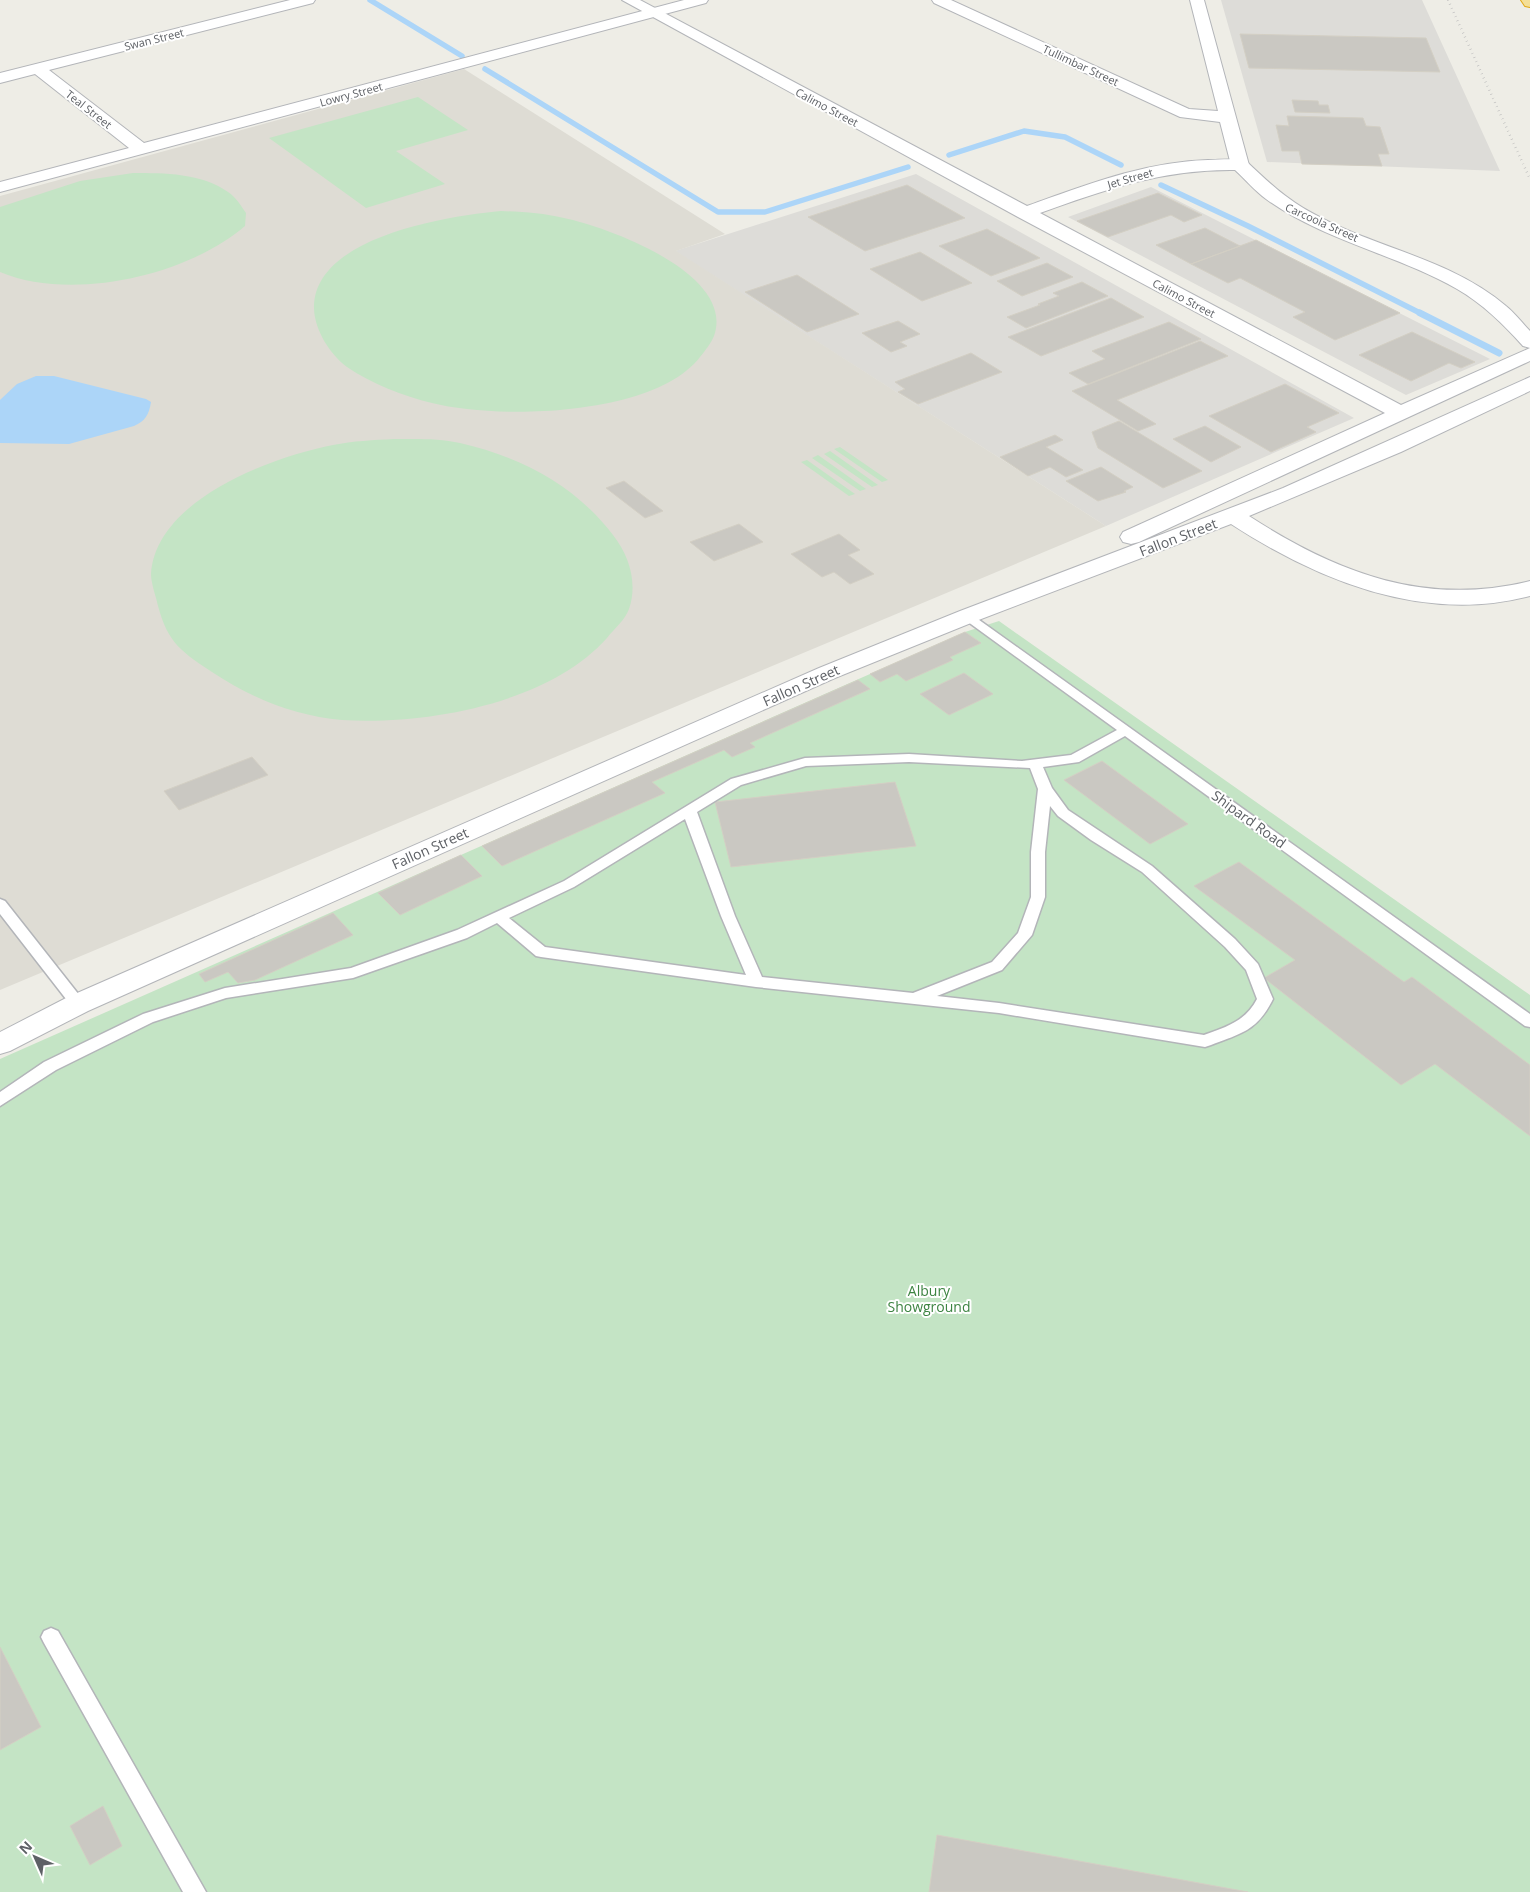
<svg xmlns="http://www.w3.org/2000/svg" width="1530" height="1892" viewBox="0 0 1530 1892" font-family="'Open Sans',sans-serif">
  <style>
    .industrial { fill: #dddcd8 }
    .education { fill: #dedcd4 }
    .green { fill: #c4e4c5 }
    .water { fill: #acd5f8 }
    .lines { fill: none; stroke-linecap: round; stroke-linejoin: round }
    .stream-far1 { stroke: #acd5f8; stroke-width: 5.5 }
    .stream { stroke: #acd5f8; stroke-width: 7 }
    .building { fill: #cac8c2; stroke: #d3cfc4 }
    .service-casing { stroke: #b3b5b9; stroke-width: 3 }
    .minor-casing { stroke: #b3b5b9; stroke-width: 2 }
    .tertiary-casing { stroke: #b3b5b9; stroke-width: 2 }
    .motorway-casing { stroke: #e1a613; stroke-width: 2 }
    .service { fill: #fff; fill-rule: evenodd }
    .minor { fill: #fff; fill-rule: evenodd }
    .tertiary { fill: #fff; fill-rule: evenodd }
    .motorway { fill: #f4df97; fill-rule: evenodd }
    .rail { stroke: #b4b4b5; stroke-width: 2.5; stroke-dasharray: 0.5 4; stroke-linecap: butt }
    .labels { text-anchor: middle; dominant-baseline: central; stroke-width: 4; stroke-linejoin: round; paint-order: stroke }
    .far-street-label { font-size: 11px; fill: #5d6065; stroke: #fff }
    .street-label { font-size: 14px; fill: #5d6065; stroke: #fff }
    .park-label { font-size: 14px; fill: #3d8442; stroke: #fff }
  </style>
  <rect width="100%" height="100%" fill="#eeede6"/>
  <path class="industrial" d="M1221,0H1422L1500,171L1267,162Z
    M916,174L1354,418L1106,526L675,251Z
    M1151,187L1490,359L1406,395L1068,217Z"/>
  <path class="education" d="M464,69L725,234L676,251L1106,526L0,990V196Z"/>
  <path class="green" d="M418,97L468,130L396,151L445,184L366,208L269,138Z
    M133,173C164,173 202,173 228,192C236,197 241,206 246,213L245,226C187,276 71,302 0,272V207L80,181Z
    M501,211C522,212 543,213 564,218C608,227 736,274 714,336C711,343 705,351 700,357C655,416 499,420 432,403C403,396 372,384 347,367C330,354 315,331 314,309C312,237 447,216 501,211Z
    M394,439C416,439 439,438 460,443C521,457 575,485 613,535C629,555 638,583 629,609C625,620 614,629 607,638C548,704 426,725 342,720C295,716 251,698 212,672C177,649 166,640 156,598C154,591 151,581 151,574C156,499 272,457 333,445C353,441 374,440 394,439Z
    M840,447L888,480L882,482L834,449Z
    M830,451L878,485L872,487L824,454Z
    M818,455L866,489L860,491L812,458Z
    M807,460L855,494L849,496L801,462Z
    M999,621L1530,995V1892H0V1059L965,632Z"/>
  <path class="water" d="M36,376H54L146,399L151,402C149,415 145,421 134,426L69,444L0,443V400L17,384Z"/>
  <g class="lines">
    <path class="stream-far1" d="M370,0L462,56
      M485,69L718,212H765L908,167
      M949,155L1024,131L1065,137L1121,165
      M1161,185L1248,226L1422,314"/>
    <path class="stream" d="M1420,313L1499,353"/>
  </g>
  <path class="building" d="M1240,34L1426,38L1440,72L1249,68Z
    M1292,100L1318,101L1319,105H1328L1330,113L1295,112Z
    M1287,116L1363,118L1366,126L1380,127L1389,154H1378L1382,166L1302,164L1299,151H1282L1276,125L1289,126Z
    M907,185L965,218L865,251L808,217Z
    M1158,193L1202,215L1184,222L1171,215L1108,237L1077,221Z
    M1205,228L1240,246L1191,264L1156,245Z
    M987,229L1040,258L991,276L939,246Z
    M1256,240L1400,313L1335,340L1293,317L1305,312L1240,278L1228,283L1191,264Z
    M920,252L972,283L922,301L870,269Z
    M1047,263L1073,277L1022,296L997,281Z
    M797,275L859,314L807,332L745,292Z
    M1082,282L1108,296L1026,328L1007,317L1040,305L1038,304L1059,296L1053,293Z
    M1111,298L1144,317L1041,356L1008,337Z
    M898,321L920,334L900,342L907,346L891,352L862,333Z
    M1169,322L1201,339L1088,384L1069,373L1105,359L1092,351Z
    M1412,332L1475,362L1461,368L1449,363L1411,381L1359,355Z
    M1200,341L1228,356L1117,400L1156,424L1138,431L1072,391Z
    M971,353L1002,372L918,404L898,392L905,389L895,382Z
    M1285,384L1339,413L1307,427L1316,432L1271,452L1209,416Z
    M1119,421L1202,471L1163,488L1098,448L1092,432Z
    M1205,426L1241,447L1211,462L1173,439Z
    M1055,435L1063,440L1046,447L1083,470L1066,477L1050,467L1028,476L1000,457Z
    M1101,467L1133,487L1124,491L1126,492L1098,501L1066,481Z
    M624,481L663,511L645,518L606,488Z
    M739,524L763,542L714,561L690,542Z
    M839,534L860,550L848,555L874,574L850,584L834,572L822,577L791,554Z
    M965,632L981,643L950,657L953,660L906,681L897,674L880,682L870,674Z
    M964,673L993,694L949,715L920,694Z
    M858,680L870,689L750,743L755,747L732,757L724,750L652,782L665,793L502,866L482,846Z
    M252,757L268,775L179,810L164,791Z
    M1102,761L1188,824L1150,844L1064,780Z
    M895,782L916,846L731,867L715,802Z
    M461,855L482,876L400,915L378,893Z
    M1239,862L1404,982L1412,977L1530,1065V1136L1435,1064L1401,1085L1264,978L1295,960L1194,886Z
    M333,913L353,935L255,980L238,983L228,972L205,982L199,974Z
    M0,1647L41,1727L0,1750Z
    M103,1806L122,1846L90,1865L70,1826Z
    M937,1835L1248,1892H929Z"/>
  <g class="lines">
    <defs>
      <path id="service" d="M968,612L1530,1014V1027L1525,1026L1125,736L1079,762L1043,767L1052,788L1068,810L1152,866L1235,939L1258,964L1273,999C1257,1031 1242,1033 1211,1045L1205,1047L999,1013L756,987L541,957L536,956L497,923L467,938L353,978L226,998L153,1022L56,1070L0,1106V1092L44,1062L143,1014L225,988L351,968L457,930L564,881L731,779L805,758L909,754L1022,761L1071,755L1117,730L964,619L962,616ZM909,762L1030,768L1038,789L1031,852V897L1018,933L992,962L913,993L762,977L735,916L697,812L741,785L806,766ZM1050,806L1058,816L1091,840L1142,872L1225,947L1246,970L1257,999C1246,1021 1226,1027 1204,1035L999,1003L937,996L1002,970L1032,935L1045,897V852ZM685,819L721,916L746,975L545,947L509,918L574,887Z
        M0,899L5,901L83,1000L86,1004L83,1008H73L0,914Z
        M51,1628L58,1631L206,1892H183L44,1643L41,1637L44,1631Z"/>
      <path id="minor" d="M290,0H315L313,3L49,70L144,143L684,0H708L706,3L0,192V182L129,148L35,74L0,83V73Z
        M932,0H951L1189,109L1218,111L1190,0H1204L1249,165L1246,169H1234L1231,165L1220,122L1180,117L934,3Z"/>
      <path id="tertiary" d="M622,0H640L1027,206C1086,185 1144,162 1208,160C1220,160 1234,158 1246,161C1267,181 1286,199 1312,213C1374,248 1450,258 1506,306C1515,313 1522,323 1530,331V348L1523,346C1503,324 1483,304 1457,289C1396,254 1324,241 1266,199C1255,191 1245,179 1235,170C1163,169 1107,189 1040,213L1401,405L1530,348V361L1139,542L1131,544L1123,542L1120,537L1123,532L1385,413L1018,217Z
        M1530,377V391L1401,452L1249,516C1337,573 1426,607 1530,581V596C1424,624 1319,581 1231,524L976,621L835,678L88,1011L10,1051L0,1054V1032L68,997L819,668L960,611L1283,488Z"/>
      <path id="motorway" d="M1521,0H1530V7L1525,6Z"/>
    </defs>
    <use href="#service" class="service-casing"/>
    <use href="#minor" class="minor-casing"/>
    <use href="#tertiary" class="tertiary-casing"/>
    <use href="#motorway" class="motorway-casing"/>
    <use href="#service" class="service"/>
    <use href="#minor" class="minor"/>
    <use href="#tertiary" class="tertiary"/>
    <use href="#motorway" class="motorway"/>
    <path class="rail" d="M1448,0L1530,179"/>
  </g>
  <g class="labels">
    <g class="far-street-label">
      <text transform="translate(154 39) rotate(-14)">Swan Street</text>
      <text transform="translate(1081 65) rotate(25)">Tullimbar Street</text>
      <text transform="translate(351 94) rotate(-15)">Lowry Street</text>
      <text transform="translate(827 107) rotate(28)">Calimo Street</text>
      <text transform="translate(89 109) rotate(38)">Teal Street</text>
      <text transform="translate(1130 178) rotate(-16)">Jet Street</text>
      <text transform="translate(1322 222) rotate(24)">Carcoola Street</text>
      <text transform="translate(1184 298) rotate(28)">Calimo Street</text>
    </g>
    <g class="street-label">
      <text transform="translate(1178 537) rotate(-21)">Fallon Street</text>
      <text transform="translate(801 685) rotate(-24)">Fallon Street</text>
      <text transform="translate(1249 819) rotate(36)">Shipard Road</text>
      <text transform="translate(430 848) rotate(-24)">Fallon Street</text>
    </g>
    <g class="park-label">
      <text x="929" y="1290">Albury<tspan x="929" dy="16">Showground</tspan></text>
    </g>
  </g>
  <g transform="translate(35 1857) rotate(315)" stroke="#ffffff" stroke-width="4" paint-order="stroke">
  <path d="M0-4L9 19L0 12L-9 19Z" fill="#5d6065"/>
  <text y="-8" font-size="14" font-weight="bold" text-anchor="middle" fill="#5d6065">N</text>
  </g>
</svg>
